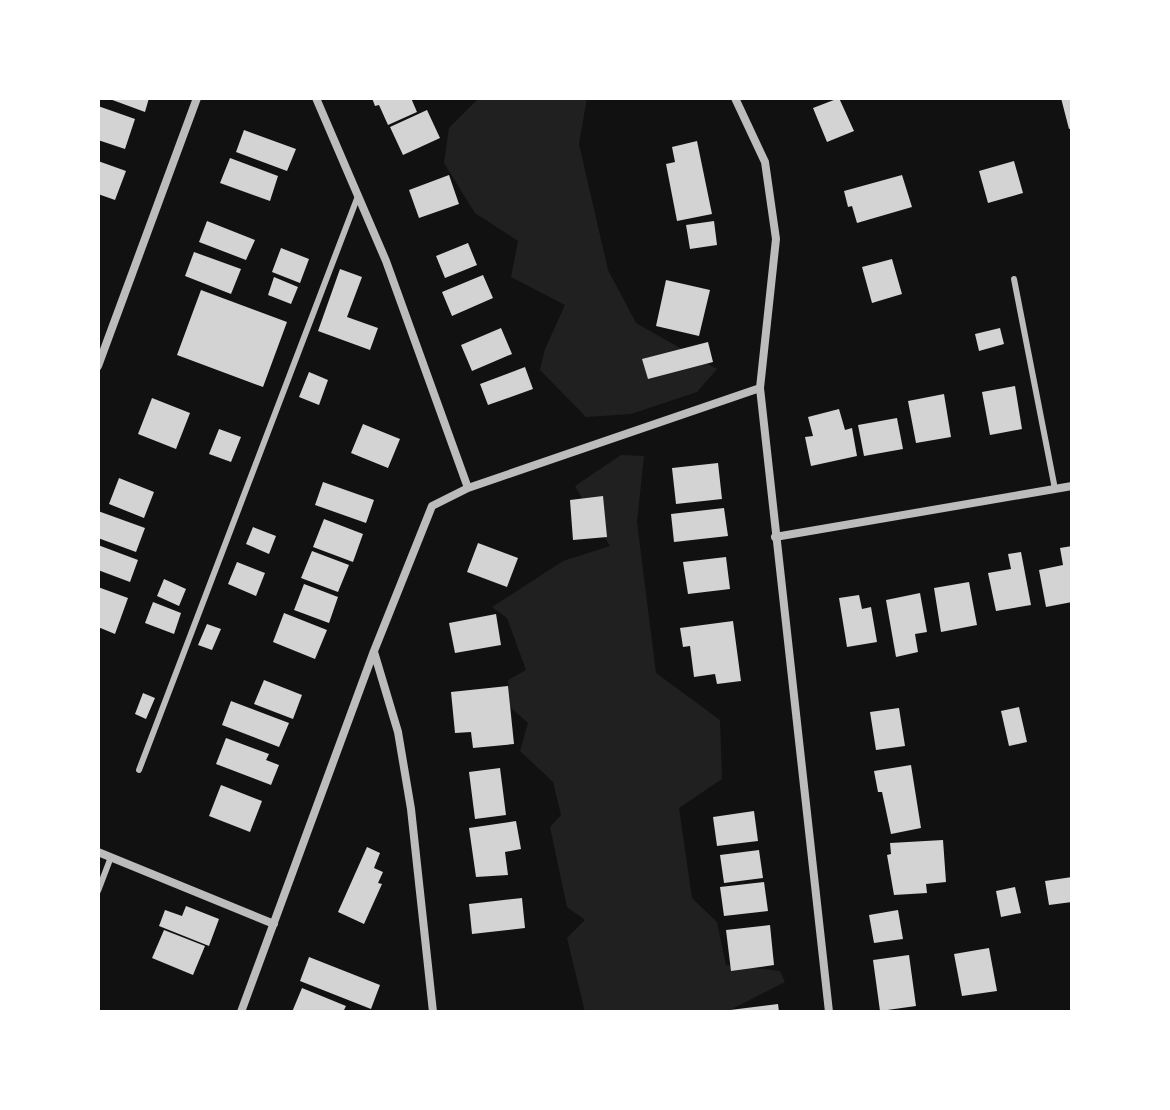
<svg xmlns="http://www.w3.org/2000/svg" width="1170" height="1110" viewBox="0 0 1170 1110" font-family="'Sofia Sans Condensed',sans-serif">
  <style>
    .green { fill: #202020 }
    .building { fill: #d3d3d3 }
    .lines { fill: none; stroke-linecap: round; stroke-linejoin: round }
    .service { stroke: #bcbcbc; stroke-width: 6 }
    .minor { stroke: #bcbcbc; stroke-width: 8 }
  </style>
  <rect width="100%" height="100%" fill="#111"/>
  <path class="green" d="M479,98H587L579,144L608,270L636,323L717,369L697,392L631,414L586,417L540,370L545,349L565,305L511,277L518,241L475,213L444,163L449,128Z
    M621,455L644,456L637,522L656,673L720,720L722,779L679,808L692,898L717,922L726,965L780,971L785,982L726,1012H585L567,938L585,920L567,907L550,827L561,815L553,782L520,751L528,723L510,707L508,680L526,670L507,618L492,607L563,561L610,546L575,486Z"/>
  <path class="building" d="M107,98H149L145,112Z
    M372,98H411L417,112L388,125L379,105L375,106Z
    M839,98L854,131L827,142L813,108Z
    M1061,98H1072V128L1069,129Z
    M98,106L135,119L125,149L98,140Z
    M427,110L440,138L403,155L390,127Z
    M244,130L296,149L287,171L236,152Z
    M697,141L712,214L677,221L666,164L675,162L672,147Z
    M230,158L278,176L270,201L220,183Z
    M98,161L126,171L115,200L98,194Z
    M1014,161L1023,193L988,203L979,171Z
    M449,175L459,204L419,218L409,190Z
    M902,175L912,207L857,223L852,206L848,207L844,191Z
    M207,221L255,240L246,260L199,242Z
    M714,221L717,245L690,249L686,225Z
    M468,243L477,265L445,278L436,256Z
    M281,248L309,259L300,283L272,272Z
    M194,252L241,269L231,294L185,276Z
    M892,259L902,294L872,303L862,267Z
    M340,269L362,277L347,317L378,328L370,350L318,331Z
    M483,275L493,298L452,316L442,292Z
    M274,277L298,287L291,304L268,295Z
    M666,280L710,290L699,336L656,326Z
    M201,290L287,322L263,387L177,355Z
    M501,328L512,354L472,371L461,345Z
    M1000,328L1004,344L979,351L975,334Z
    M708,342L713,362L648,379L642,359Z
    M525,367L533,389L488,405L480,384Z
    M309,372L328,380L319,405L299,397Z
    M1015,386L1022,429L990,435L982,392Z
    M944,394L951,437L916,443L908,401Z
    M152,398L190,413L176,449L138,434Z
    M839,409L845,430L852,428L857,456L811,466L805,437L813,436L808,417Z
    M897,418L903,449L864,456L858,425Z
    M363,424L400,439L388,468L351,453Z
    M219,429L241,437L231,462L209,454Z
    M718,463L722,499L676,504L672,468Z
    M119,478L154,492L144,518L109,504Z
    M323,482L374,500L366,523L315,505Z
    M603,496L607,537L573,540L570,500Z
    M724,508L728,536L674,542L671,514Z
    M98,511L145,528L136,552L98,538Z
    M324,519L363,534L353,562L313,547Z
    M253,527L276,536L269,554L246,544Z
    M478,543L518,558L507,587L467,572Z
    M98,545L138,560L130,582L98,570Z
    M1072,546V602L1046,607L1039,570L1063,565L1060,548Z
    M312,551L349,565L338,592L301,578Z
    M1021,552L1031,605L996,611L988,573L1011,569L1008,554Z
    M726,557L730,589L688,594L683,562Z
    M237,562L265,573L256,596L228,584Z
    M164,579L186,589L179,606L157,596Z
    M969,582L977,625L941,632L934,588Z
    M304,584L338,597L329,623L294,610Z
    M98,587L128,598L115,634L98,627Z
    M920,593L927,632L915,634L918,652L896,657L886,600Z
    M859,595L862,609L871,607L877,642L847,647L839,598Z
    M153,602L181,613L174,634L145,623Z
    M284,613L327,630L315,659L273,642Z
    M496,614L501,645L455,653L449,623Z
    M733,621L741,681L717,684L715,674L694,677L690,646L683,647L680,628Z
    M207,624L221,629L212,650L198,645Z
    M264,680L302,695L293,719L254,704Z
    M508,686L514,744L473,748L471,732L455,733L451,692Z
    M143,693L155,698L146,719L135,714Z
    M231,701L289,723L279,747L222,725Z
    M1019,707L1027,742L1009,746L1001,711Z
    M899,708L905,746L876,750L870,712Z
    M226,738L269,754L266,760L279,765L271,785L216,764Z
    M911,765L921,828L891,834L882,792H878L874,771Z
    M500,768L506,815L475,819L469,772Z
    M221,785L262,801L250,832L209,816Z
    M754,811L758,841L717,846L713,817Z
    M516,821L521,849L505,852L508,875L476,877L469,828Z
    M943,840L946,882L926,884L927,893L894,895L887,855L891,854L890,843Z
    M367,847L380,853L374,868L383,872L378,883L382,884L364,924L338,912Z
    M759,850L763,878L724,883L720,855Z
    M1072,877V902L1049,905L1045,881Z
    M764,882L768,911L724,916L720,887Z
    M1015,887L1021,913L1001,917L996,891Z
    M522,898L525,928L472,934L469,904Z
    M186,906L219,919L209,946L159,926L165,910L182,916Z
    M898,910L903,939L874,943L869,915Z
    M770,925L774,965L731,971L726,930Z
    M164,930L205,946L193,975L152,958Z
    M989,948L997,991L962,996L954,954Z
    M909,955L916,1006L880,1011L873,960Z
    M309,957L380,985L371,1009L300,981Z
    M302,988L346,1006L343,1012H292Z
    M778,1004L779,1012H730V1010Z"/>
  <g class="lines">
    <path class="service" d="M1014,279L1055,489
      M139,770L358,196
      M98,891L111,857"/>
    <path class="minor" d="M316,98L386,261L468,488
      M735,98L765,162L776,239L760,388L829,1012
      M98,366L197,98
      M775,537L1072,486
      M374,652L398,732L411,809L433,1012
      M98,852L274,924
      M241,1012L374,651L432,506L468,488L760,388"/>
  </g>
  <rect width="1170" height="1110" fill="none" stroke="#ffffff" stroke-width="200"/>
</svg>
